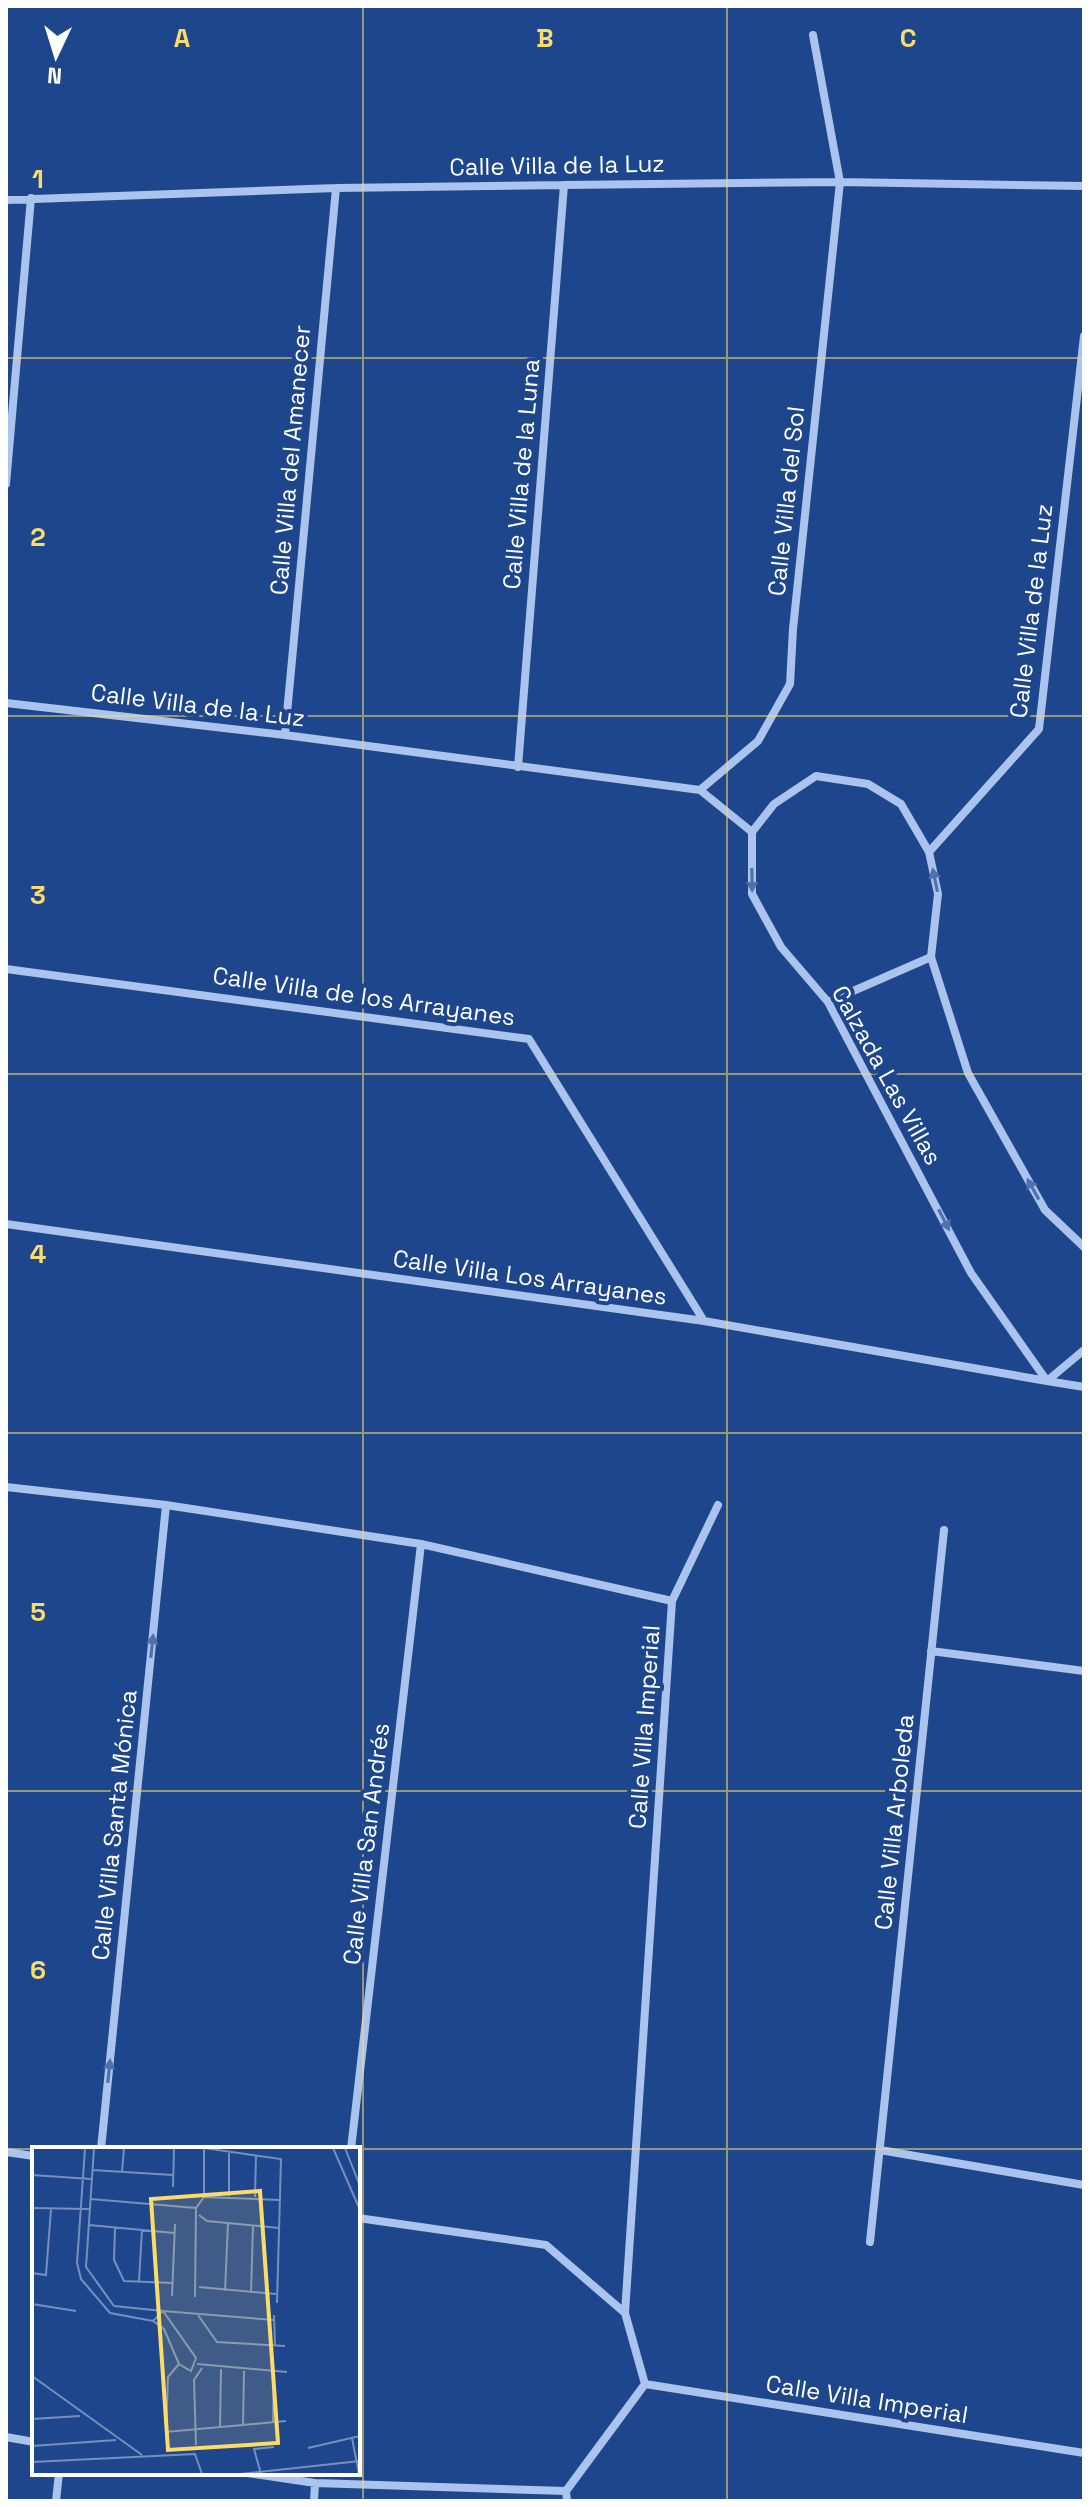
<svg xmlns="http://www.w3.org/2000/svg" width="1090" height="2507" viewBox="0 0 1090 2507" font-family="'Space Grotesk',sans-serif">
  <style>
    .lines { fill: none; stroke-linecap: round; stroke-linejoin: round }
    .street { stroke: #aac4ed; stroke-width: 8 }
    .oneway { fill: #4e72af }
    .grid { fill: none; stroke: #fcdb68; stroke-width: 2; stroke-opacity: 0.55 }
    .labels { text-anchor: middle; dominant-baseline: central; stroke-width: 8; stroke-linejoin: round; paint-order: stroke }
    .street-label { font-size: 24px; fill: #fff; stroke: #1d468d }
    .inset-road { fill: none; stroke: #7790bb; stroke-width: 2 }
    .view { fill: #fcdb68; fill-opacity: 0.15; stroke: #fcdb68; stroke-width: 4 }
    .inset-edge { fill: none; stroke: #fff; stroke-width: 4 }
    .grid-label { font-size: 26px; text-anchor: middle; font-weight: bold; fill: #fcdb68; stroke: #1d468d; stroke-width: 8; stroke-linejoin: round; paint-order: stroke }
  </style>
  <rect width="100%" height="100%" fill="#1d468d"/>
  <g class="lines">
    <path class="street" d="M6,200L336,188L564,185L840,182L1084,186
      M6,484L31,198
      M6,703L285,735L700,790L752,832
      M285,735L336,188
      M518,767L564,185
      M700,790L758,741L790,684L793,629L840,182L813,35
      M929,852L1039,729L1084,336
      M6,969L529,1039L704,1321
      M828,1002L931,957
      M6,1224L704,1321L1047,1381L1084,1350
      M1084,1247L1045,1210L968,1073L931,957L938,894L929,852L901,804L868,784L816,776L774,804L752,832V894L781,947L828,1002L971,1273L1047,1381L1084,1387
      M6,1487L166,1505L421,1544L672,1601
      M931,1651L1084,1671
      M101,2149L166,1505
      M351,2149L421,1544
      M880,2150L1084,2185
      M6,2152L34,2156
      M358,2218L546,2245L625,2313
      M870,2242L944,1530
      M645,2384L1084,2453
      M6,2437L34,2442
      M247,2473L315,2483L566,2491
      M56,2501L59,2473
      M314,2501L315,2483
      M567,2501L566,2491L645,2384L625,2313L672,1601L718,1505"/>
  </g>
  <defs><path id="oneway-solid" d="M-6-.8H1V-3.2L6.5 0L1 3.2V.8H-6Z" transform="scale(2)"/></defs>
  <g class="oneway">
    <use href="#oneway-solid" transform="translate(752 880) rotate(89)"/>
    <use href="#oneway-solid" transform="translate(935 880) rotate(-102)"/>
    <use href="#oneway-solid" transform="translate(1033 1189) rotate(-119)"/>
    <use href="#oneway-solid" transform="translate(944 1220) rotate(63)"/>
    <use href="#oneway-solid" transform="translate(152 1646) rotate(-84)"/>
    <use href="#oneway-solid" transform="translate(109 2071) rotate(-84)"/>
  </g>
  <path class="grid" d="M363,6V2501M727,6V2501M6,358H1084M6,716H1084M6,1074H1084M6,1433H1084M6,1791H1084M6,2149H1084"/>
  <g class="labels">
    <g class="street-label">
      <text transform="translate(557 165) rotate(-1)">Calle Villa de la Luz</text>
      <text transform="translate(290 460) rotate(-85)">Calle Villa del Amanecer</text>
      <text transform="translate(521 474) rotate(-85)">Calle Villa de la Luna</text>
      <text transform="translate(786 501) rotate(-84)">Calle Villa del Sol</text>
      <text transform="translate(1031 611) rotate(-83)">Calle Villa de la Luz</text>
      <text transform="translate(198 705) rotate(7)">Calle Villa de la Luz</text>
      <text transform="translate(364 996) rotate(8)">Calle Villa de los Arrayanes</text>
      <text transform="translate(887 1075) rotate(61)">Calzada Las Villas</text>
      <text transform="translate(530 1277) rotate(8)">Calle Villa Los Arrayanes</text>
      <text transform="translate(644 1727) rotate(-86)">Calle Villa Imperial</text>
      <text transform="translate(894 1822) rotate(-84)">Calle Villa Arboleda</text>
      <text transform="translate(114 1825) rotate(-84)">Calle Villa Santa Mónica</text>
      <text transform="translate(366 1844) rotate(-83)">Calle Villa San Andrés</text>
      <text transform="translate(867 2399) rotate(9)">Calle Villa Imperial</text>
    </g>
  </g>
  <g transform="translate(32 2147)">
    <rect width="328" height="328" fill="#1d468d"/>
    <path class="inset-road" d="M53,1L45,116L49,132L78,166L121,174L132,182L147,217L159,224L164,211L131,164L82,159L54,120L62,1M172,1L249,12L245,156M301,1L328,63M313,1L328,39M60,23L141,28M90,25L92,1M0,28L59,32M141,40L142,1M197,49V6M172,50L248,53M223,50L224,8M59,52L164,61M0,61L57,62M167,68L175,74L247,81M57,78L142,86M83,81L82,113L92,134L141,136M0,126L14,128L19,62M107,134L110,83M167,140L244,147M193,144L196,76M219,146L221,79M140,149L143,77M163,150L164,61L172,50V1M0,157L44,164M166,168L185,195L253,199M242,168L243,199M121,174L131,164L242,173M147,217L136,230L134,285L254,274M165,217L255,225M0,229L110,308M0,272L48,269M241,276L242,225M211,279L212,224M188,281L189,222M320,291L327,327M164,298L162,233L170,221M0,299L84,293M276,301L328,289M0,315L163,307L170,327M208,327L328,314M229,327L222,302L242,300"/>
    <path class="view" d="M228,44L246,296L136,303L119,52Z"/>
    <rect width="328" height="328" class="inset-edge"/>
  </g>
  <g class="grid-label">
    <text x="182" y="47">A</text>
    <text x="545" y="47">B</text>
    <text x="908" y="47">C</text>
    <text x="38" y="188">1</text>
    <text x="38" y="546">2</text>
    <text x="38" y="904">3</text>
    <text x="38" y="1263">4</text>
    <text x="38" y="1621">5</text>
    <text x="38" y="1979">6</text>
  </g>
  <rect width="1090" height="2507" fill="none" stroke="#ffffff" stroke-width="16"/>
  <g transform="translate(56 56) rotate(184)" stroke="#1d468d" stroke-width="6" paint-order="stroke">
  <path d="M0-6L14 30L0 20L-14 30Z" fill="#ffffff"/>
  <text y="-12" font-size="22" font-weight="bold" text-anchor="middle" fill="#ffffff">N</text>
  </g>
</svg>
